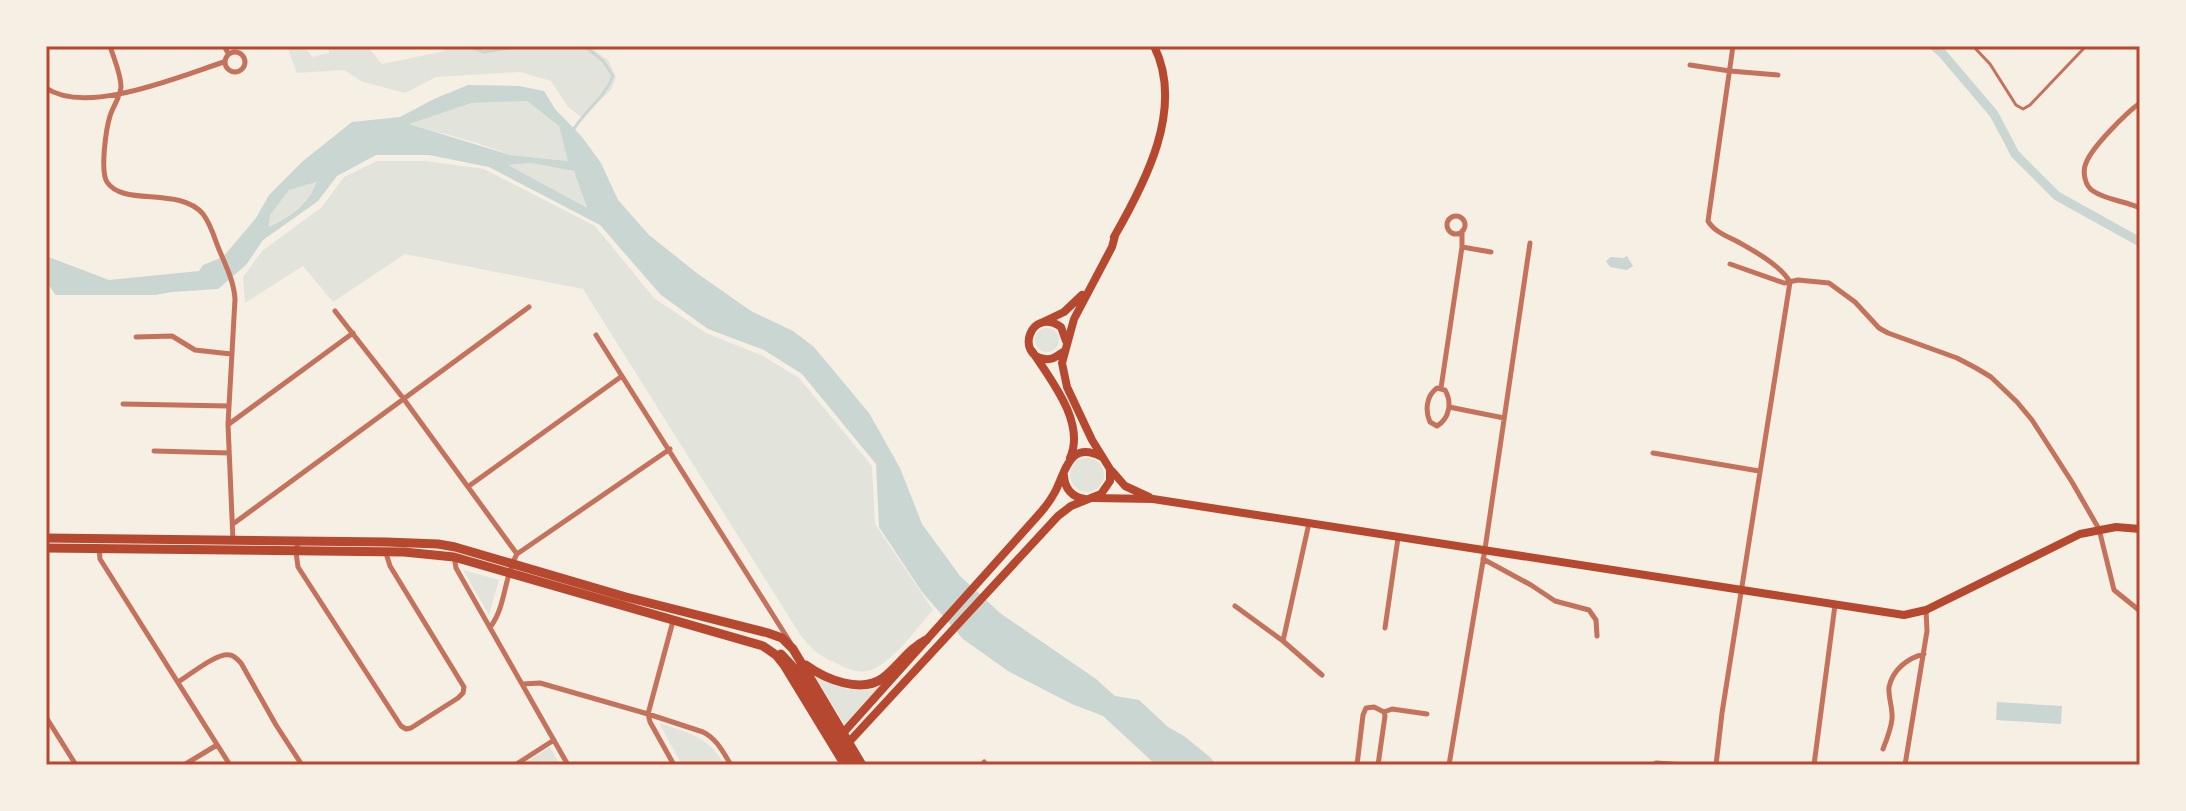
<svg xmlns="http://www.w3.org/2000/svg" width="2186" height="811" viewBox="0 0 2186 811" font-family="Montserrat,sans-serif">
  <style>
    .green { fill: #e2e4dc }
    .water { fill: #c9d6d2; fill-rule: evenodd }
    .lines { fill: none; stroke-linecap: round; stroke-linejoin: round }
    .stream { stroke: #c9d6d2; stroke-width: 3 }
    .canal { stroke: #c9d6d2; stroke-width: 9 }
    .service { stroke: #c5725c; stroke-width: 3 }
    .minor { stroke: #c5725c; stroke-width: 5 }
    .secondary { stroke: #b5482f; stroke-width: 8 }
    .primary { stroke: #b5482f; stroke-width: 9 }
    .neatline { fill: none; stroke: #b5482f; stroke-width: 3 }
  </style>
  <rect width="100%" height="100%" fill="#f6efe4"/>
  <path class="green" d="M304,46L312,57L329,53L328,46H367L382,64L445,51L441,46H588L608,60L616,77L611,90L581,117L568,107L551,81L520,72L436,77L405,93L363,82L344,70L297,73L288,49Z
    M527,101L559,126L569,161L510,155L474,142L408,124L472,103Z
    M377,161H425L484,169L595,226L654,298L706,333L761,355L799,378L872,466L875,524L933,610C917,628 891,665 868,671C858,673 847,669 838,664C818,655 813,651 799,633L583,289L405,254L333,302L303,266L245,303L243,277L262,251L322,207L344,177Z
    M531,163L575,171L587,210L507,165Z
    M316,181C310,205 288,216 269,228L270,215L289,190Z
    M1035 340a12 12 0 1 1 24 0a12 12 0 1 1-24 0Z
    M1070 475a17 17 0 1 1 34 0a17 17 0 1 1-34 0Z
    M463,570L499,580L489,615Z
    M815,676C834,687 858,695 880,687L847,724H844Z
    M659,723C689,733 708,736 725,765H682Z
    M550,747L560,765H522Z"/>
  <path class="water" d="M468,85L519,86L544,91L555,109L582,137L601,163L618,200L649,235L698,274L751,311L793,331L814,347L869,413L900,468L922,524L960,576L1000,613L1096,679L1115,696L1139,700L1168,727L1184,736L1211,758L1216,765H1156L1103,716L1072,704L1008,671L963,639L922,592L879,527L876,464L802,374L764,350L708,329L661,295L600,225L489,167L429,155H376L337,176L318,201L263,240L246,265L218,289L172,292L155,295H56L46,282V256L109,280L199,271L203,265L223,257L256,218L269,195L303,161L352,122L400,117L434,99ZM527,101L559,126L568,161L510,155L409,124L472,103ZM531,163L574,171L587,208L508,165ZM316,182C310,204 288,218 269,227L270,215L289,190Z
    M1627,256L1633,266L1627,270L1610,267L1606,261L1611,257L1623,258Z
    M1997,702L2062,706L2061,724L1996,720Z"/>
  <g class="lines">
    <path class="stream" d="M467,46L484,52L522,46
      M572,132C584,111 604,99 613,76L603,61L585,46"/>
    <path class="canal" d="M1934,46L1942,53L1994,114L2015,154L2057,196L2140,242"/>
    <path class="service" d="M1973,46L1990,64L2016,105L2023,109L2030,105L2086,46"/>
    <path class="minor" d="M110,46C114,59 121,74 121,87C120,98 113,106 110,116C106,129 100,171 107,182C123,207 179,186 203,214C210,223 214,236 218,247C225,264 234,281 235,299L228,424L233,541
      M224,46L228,53
      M225 62a10 10 0 1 1 20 0a10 10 0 1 1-20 0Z
      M1690,65L1730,71L1778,75
      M46,88C87,116 180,76 224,62
      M2140,103C2126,113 2092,147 2086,163C2082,172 2085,186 2093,191C2106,200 2125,201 2140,208
      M1447 225a9 9 0 1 1 18 0a9 9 0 1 1-18 0Z
      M1462,247L1491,252
      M1730,264L1784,283L1798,280L1829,283L1855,302L1879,328L1888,333L1957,358L1976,368L1991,377L2017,402L2032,420L2072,482L2099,529L2114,590L2140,611
      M335,311L403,398L517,554
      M596,335L790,642
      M136,337L172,336L195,350L231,354
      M1437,388L1445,390C1452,402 1450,418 1437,426L1430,422C1425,411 1426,396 1437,388Z
      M1441,388L1462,247V231
      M123,404L229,406
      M1449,407L1504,418
      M229,424L353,333
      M154,451L229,453
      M1653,453L1759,471
      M469,486L622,376
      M233,524L529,307
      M298,542L296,552L298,567L401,726L406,729L411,728L458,698L463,693L464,687L390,566L386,553
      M99,547L100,559L230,765
      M454,556L456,568L568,765
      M1483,559L1531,585L1555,601L1589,610L1596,620L1597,636
      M1235,606L1283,641L1322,675
      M673,621L648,714L650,722L674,765
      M491,626C506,606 504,576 517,554L670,449
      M1385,628L1398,538
      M1283,641L1309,523
      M178,682C190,675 217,652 230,655C235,656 238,660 241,663L276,725L302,765
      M523,684L540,683L648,714L703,732C717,739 723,752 731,765
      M1384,712L1392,709L1427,714
      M46,717L76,765
      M1883,749C1887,739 1891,729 1892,719C1893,708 1888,697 1889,687C1893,669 1908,658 1924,654
      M984,762L986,765
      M1656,763L1685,765
      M184,765L217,745
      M515,765L554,740
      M1357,765L1363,715L1366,708L1374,707L1384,712L1385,716L1378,765
      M1449,765L1485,549L1530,243
      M1716,765L1722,713L1790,282C1781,266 1756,252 1740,243C1729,237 1714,232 1708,221L1733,46
      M1814,765L1835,605
      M1905,765L1927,631L1926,610"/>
    <path class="secondary" d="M1114,237C1145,183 1185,108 1154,46
      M1041,323L1064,312L1082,295
      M1032,351C1051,380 1086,423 1070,458
      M1063,352C1057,356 1053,360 1045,359C1015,356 1030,306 1061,327L1066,341
      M1112,471L1125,486L1149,497
      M1064,476C1065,489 1072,497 1085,499
      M1094,498L1153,499L1904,615L1926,610L2080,534L2116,527L2140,529
      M844,732L1041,512C1047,505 1052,498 1056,490C1066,469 1071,440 1102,457
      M849,742L1058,516L1071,506L1101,494L1110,481V469L1092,440L1067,387L1062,363L1074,319L1112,247L1115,236"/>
    <path class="primary" d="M46,538L386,542L438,544L455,547L626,597L768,633L782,638L793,649L862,765
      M46,548L404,552L454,557L763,646L776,655L784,665L845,765
      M781,654L795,669L852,765
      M806,665C825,679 861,694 883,678C899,666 908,649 926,640"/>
  </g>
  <rect width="2186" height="811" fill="none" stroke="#f6efe4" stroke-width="96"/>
  <rect x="48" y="48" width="2090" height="715" class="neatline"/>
</svg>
